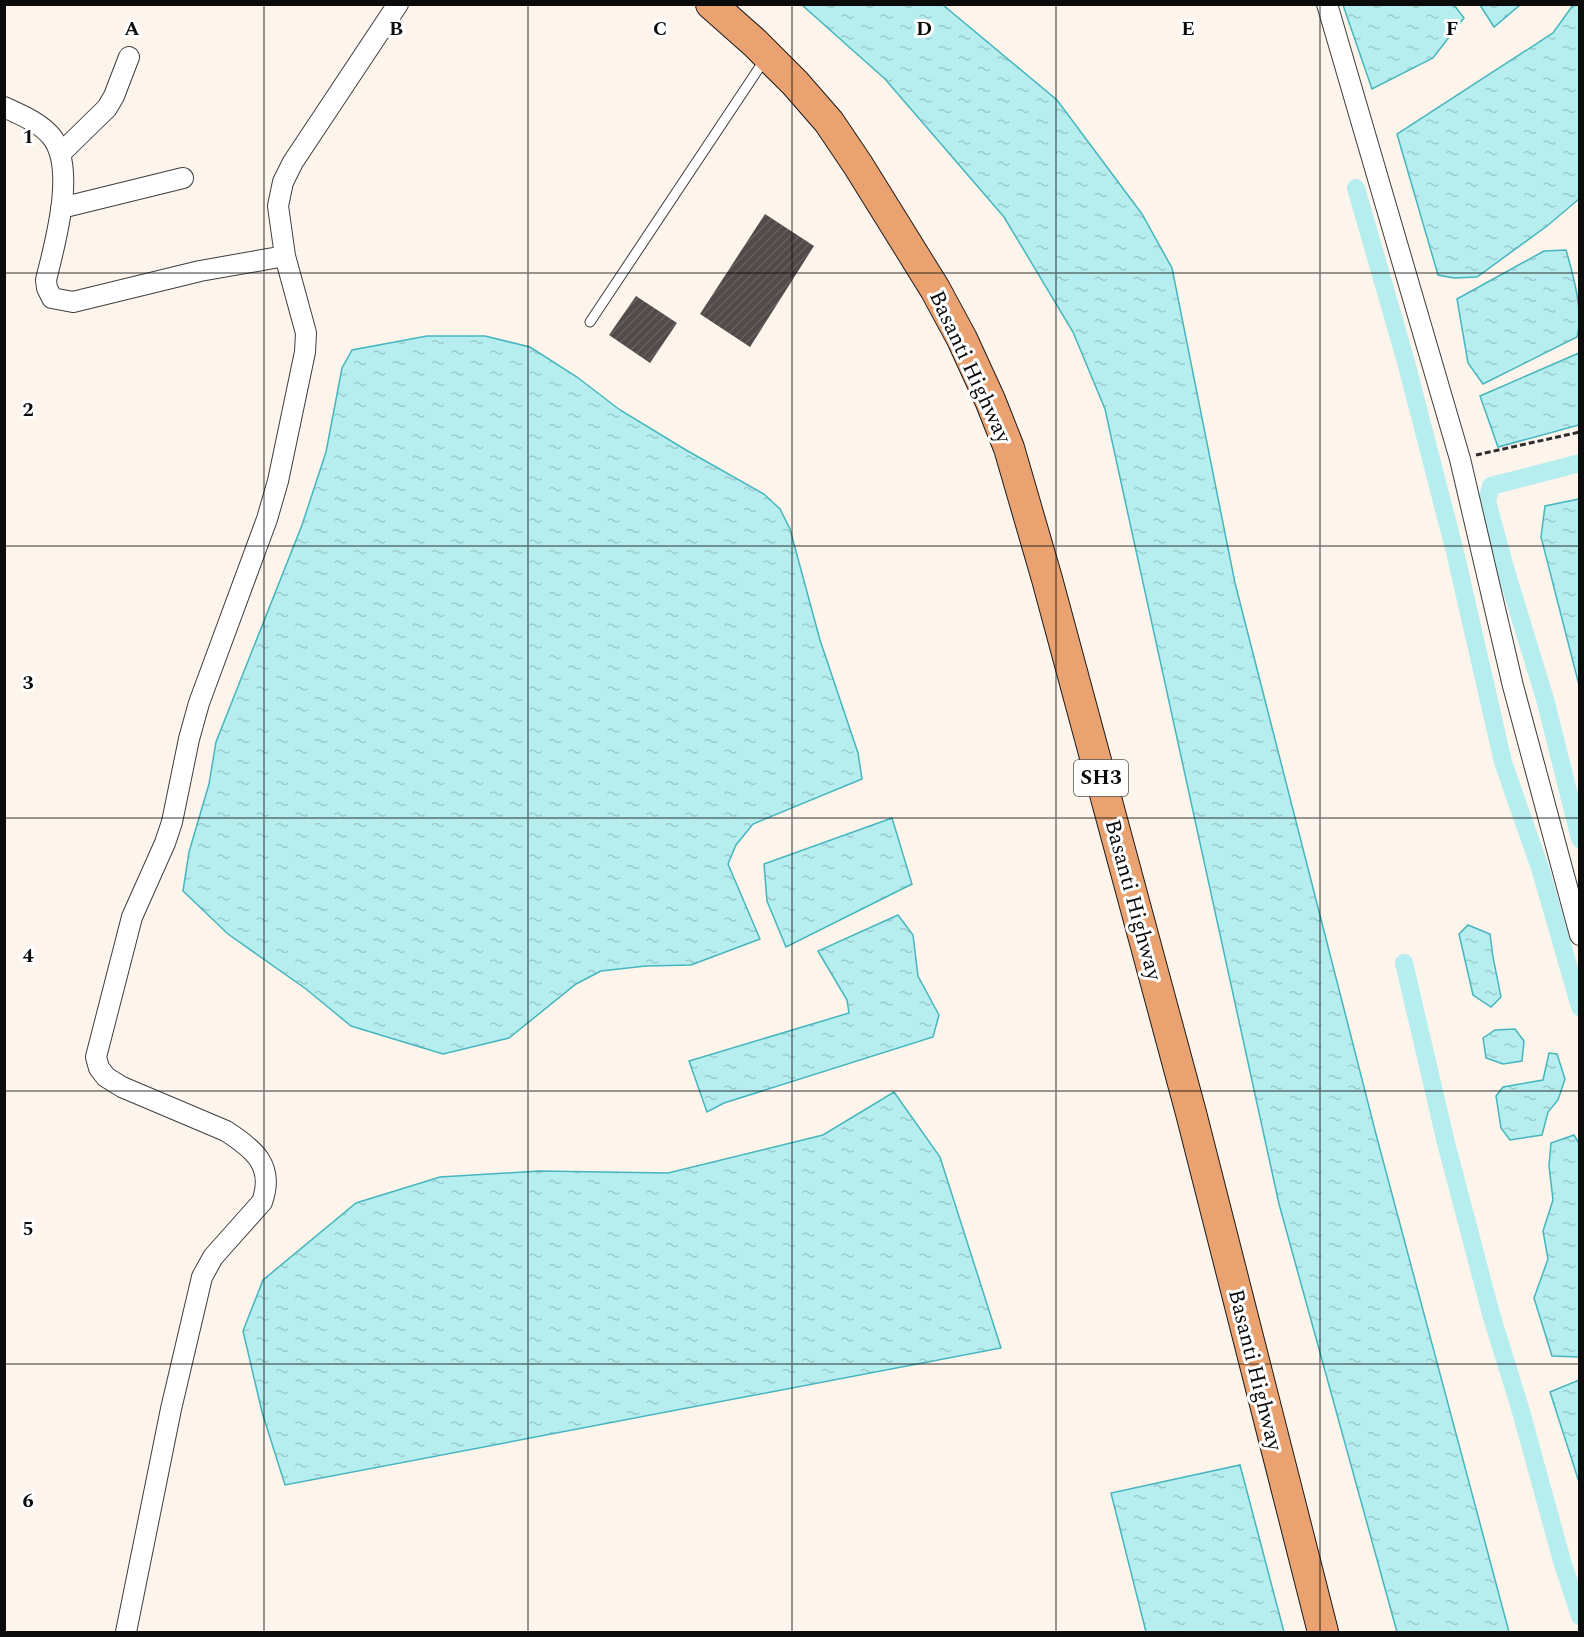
<svg xmlns="http://www.w3.org/2000/svg" width="1584" height="1637" viewBox="0 0 1584 1637" font-family="Spectral,serif">
  <style>
    .water { fill: url(#water-ripples); stroke: #45b6bd; stroke-width: 1.5 }
    .lines { fill: none; stroke-linecap: round; stroke-linejoin: round }
    .canal { stroke: #b6edef; stroke-width: 18 }
    .building { fill: url(#building-hatch) }
    .service-casing { stroke: #3e3e3e; stroke-width: 11 }
    .minor-casing { stroke: #3e3e3e; stroke-width: 22 }
    .primary-casing { stroke: #1c1c1c; stroke-width: 32 }
    .path { stroke: #2d2d2d; stroke-width: 3; stroke-dasharray: 6 3; stroke-linecap: butt }
    .service { stroke: #fff; stroke-width: 9 }
    .minor { stroke: #fff; stroke-width: 20 }
    .primary { stroke: #e9a270; stroke-width: 30 }
    .grid { fill: none; stroke: #0b0b0b; stroke-width: 1.5; stroke-opacity: 0.55 }
    .labels { text-anchor: middle; dominant-baseline: central; stroke-width: 6; stroke-linejoin: round; paint-order: stroke }
    .shield { fill: #fff; stroke: #545454; stroke-width: 1.5 }
    .shield-label { font-size: 21px; font-weight: bold; fill: #0b0b0b }
    .street-label { font-size: 22px; fill: #0b0b0b; stroke: #fff }
    .grid-label { font-size: 20px; text-anchor: middle; font-weight: bold; fill: #0b0b0b; stroke: #fff; stroke-width: 6; stroke-linejoin: round; paint-order: stroke }
  </style>
  <defs>
    <pattern id="water-ripples" width="26" height="14" patternUnits="userSpaceOnUse" patternTransform="scale(1.5)"><rect width="26" height="14" fill="#b6edef"/><path d="M2 4q2-2 4 0t4 0M15 11q2-2 4 0t4 0" fill="none" stroke="#9bcacc"/></pattern>
    <pattern id="building-hatch" width="6" height="6" patternUnits="userSpaceOnUse" patternTransform="scale(1.5)"><rect width="6" height="6" fill="#534a49"/><path d="M-1 1l2-2M0 6l6-6M5 7l2-2" fill="none" stroke="#67605f"/></pattern>
  </defs>
  <rect width="100%" height="100%" fill="#fdf4ec"/>
  <path class="water" d="M802,5H943L1057,100L1142,214L1172,268L1235,583L1377,1138L1509,1632H1397L1279,1204L1105,409L1073,332L1004,217L885,79Z
    M1343,5H1454L1464,18L1433,58L1372,89Z
    M1480,5H1520L1494,27Z
    M1573,5H1580L1579,199L1547,226L1477,277L1454,278L1438,275L1397,134L1553,33Z
    M1566,250C1573,274 1584,313 1577,337L1483,384L1468,363L1457,299L1544,251Z
    M427,336H485L530,347L577,377L620,410L686,450L764,494L780,509L790,529L820,640L858,753L862,779L753,824L736,845L728,864L760,939L691,965L646,966L601,971L576,984L509,1038L443,1054L351,1026L306,989L228,934L183,891L189,852L209,784L216,742L302,525L326,452L342,368L352,350Z
    M1579,353V425L1498,447L1480,396Z
    M1579,499H1580L1579,685L1541,537L1545,506Z
    M892,818L912,884L786,947L767,901L764,864Z
    M898,915L913,935L918,976L939,1015L933,1037L724,1103L707,1112L689,1061L849,1013L847,1000L818,951Z
    M1468,925L1490,934L1493,957L1501,997L1491,1007L1473,995L1459,934Z
    M1515,1029L1524,1041L1522,1061L1503,1064L1486,1058L1483,1038L1495,1030Z
    M1549,1053L1557,1054L1565,1079L1558,1100L1548,1112L1542,1135L1510,1140L1501,1128L1496,1096L1503,1087L1543,1080Z
    M894,1092L940,1157L1001,1348L285,1485L262,1412L243,1331L263,1280L356,1203L440,1177L539,1171L668,1173L823,1135Z
    M1574,1135L1580,1145L1579,1357L1552,1356L1534,1298L1548,1259L1543,1231L1553,1200L1549,1166L1551,1143Z
    M1579,1380V1482L1550,1392Z
    M1240,1465L1284,1632H1146L1111,1493Z"/>
  <g class="lines">
    <path class="canal" d="M1356,188L1406,362L1455,552L1503,762L1540,868L1580,1007
      M1580,463L1491,486L1487,501L1506,571L1545,699L1580,839
      M1404,963L1446,1143L1491,1314L1520,1408L1562,1561L1580,1616"/>
  </g>
  <path class="building" d="M765,214L814,246L750,347L700,314Z
    M636,296L677,323L650,363L609,335Z"/>
  <g class="lines">
    <defs>
      <path id="service" d="M590,322L765,59"/>
      <path id="minor" d="M1327,4L1460,459L1513,686L1580,935
        M4,107C21,115 39,122 51,136C77,167 55,243 46,280L47,288L52,298L73,302L200,271L285,256
        M61,153L107,108L114,96L129,57
        M61,208L183,178
        M126,1632L171,1409L202,1277L213,1257L262,1202C275,1166 254,1149 226,1131L122,1087L106,1077L99,1068L96,1057L132,917L165,843L172,822L189,739L199,703L267,519L278,481L305,352L306,333L285,256L278,206L283,182L293,162L398,4"/>
      <path id="primary" d="M711,4L755,43L795,83L829,122L858,165L935,289L962,339L990,400L1009,448L1047,579L1191,1113L1323,1632"/>
    </defs>
    <use href="#service" class="service-casing"/>
    <use href="#minor" class="minor-casing"/>
    <use href="#primary" class="primary-casing"/>
    <path class="path" d="M1476,455L1580,432"/>
    <use href="#service" class="service"/>
    <use href="#minor" class="minor"/>
    <use href="#primary" class="primary"/>
  </g>
  <path class="grid" d="M264,4V1632M528,4V1632M792,4V1632M1056,4V1632M1320,4V1632M4,273H1580M4,546H1580M4,818H1580M4,1091H1580M4,1364H1580"/>
  <g class="labels">
    <rect class="shield" x="1074" y="760" width="54" height="36" rx="4.5"/>
    <g class="shield-label">
      <text x="1101" y="778">SH3</text>
    </g>
    <g class="street-label">
      <text transform="translate(970 367) rotate(65)">Basanti Highway</text>
      <text transform="translate(1133 900) rotate(75)">Basanti Highway</text>
      <text transform="translate(1255 1370) rotate(76)">Basanti Highway</text>
    </g>
  </g>
  <g class="grid-label">
    <text x="132" y="35">A</text>
    <text x="396" y="35">B</text>
    <text x="660" y="35">C</text>
    <text x="924" y="35">D</text>
    <text x="1188" y="35">E</text>
    <text x="1452" y="35">F</text>
    <text x="28" y="143">1</text>
    <text x="28" y="416">2</text>
    <text x="28" y="689">3</text>
    <text x="28" y="962">4</text>
    <text x="28" y="1235">5</text>
    <text x="28" y="1507">6</text>
  </g>
  <rect width="1584" height="1637" fill="none" stroke="#0b0b0b" stroke-width="12"/>
</svg>
